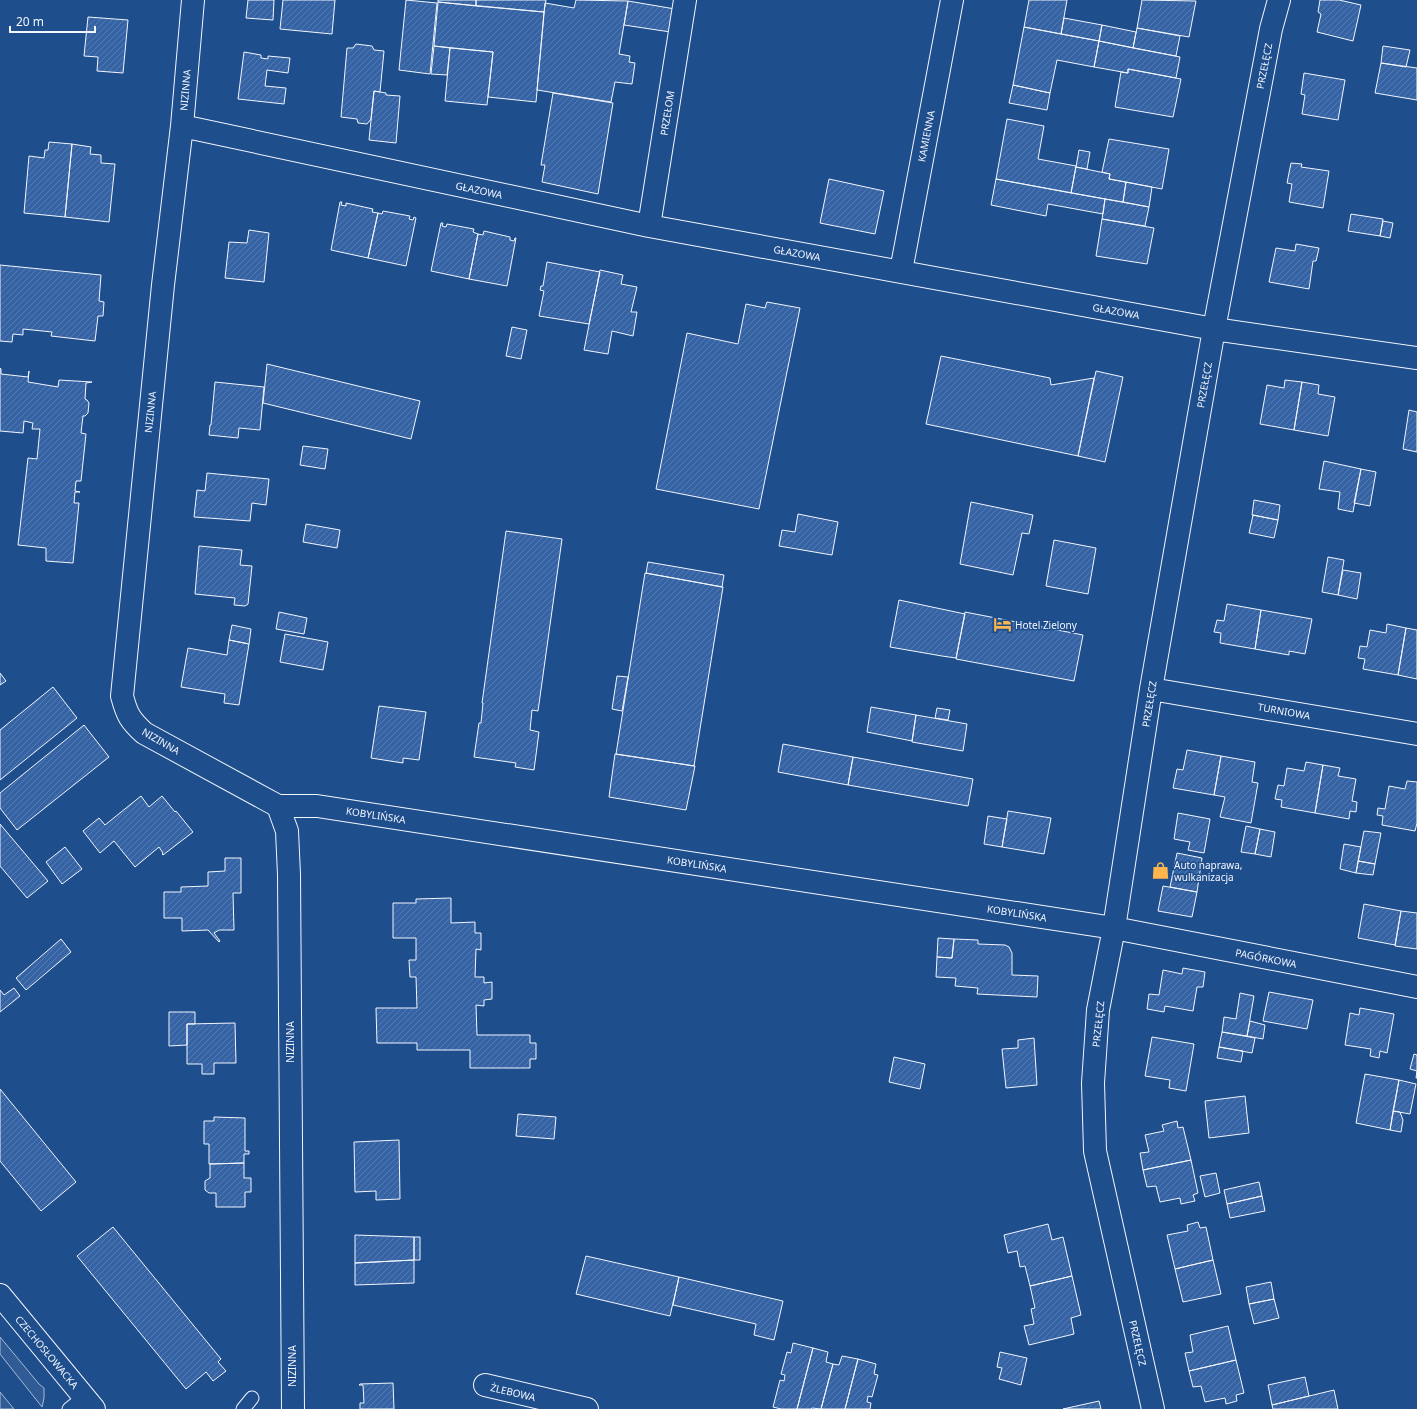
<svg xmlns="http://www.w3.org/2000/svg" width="1417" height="1409" viewBox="0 0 1417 1409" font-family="'Noto Sans',sans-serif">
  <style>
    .built { fill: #305b95; stroke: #a8bbd7 }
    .building { fill: url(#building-hatch); stroke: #f2f6ff }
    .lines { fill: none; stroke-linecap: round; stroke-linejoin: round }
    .lane-casing { stroke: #f2f6ff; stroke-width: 15 }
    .street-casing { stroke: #f2f6ff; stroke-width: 24 }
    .secondary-casing { stroke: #f2f6ff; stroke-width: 24 }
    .lane { stroke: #1f4e8c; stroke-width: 13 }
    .street { stroke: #1f4e8c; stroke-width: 22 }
    .secondary { stroke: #1f4e8c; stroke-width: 22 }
    .labels { text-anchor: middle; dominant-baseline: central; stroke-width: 3; stroke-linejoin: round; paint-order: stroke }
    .street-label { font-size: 10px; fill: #f2f6ff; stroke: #1f4e8c }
    .poi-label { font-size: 10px; fill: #f2f6ff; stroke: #1f4e8c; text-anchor: start }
  </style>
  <defs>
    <pattern id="building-hatch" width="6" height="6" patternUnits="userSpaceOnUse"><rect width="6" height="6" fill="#3563a3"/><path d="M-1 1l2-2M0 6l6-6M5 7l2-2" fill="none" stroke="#537ab1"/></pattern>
  </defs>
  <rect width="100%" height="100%" fill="#1f4e8c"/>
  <path class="built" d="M0,1337L39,1384L44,1388V1398L42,1407L0,1354Z
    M0,1392L14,1409H0Z"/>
  <path class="building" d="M248,0H274L273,20L246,18Z
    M283,0H335L332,34L280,29Z
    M406,0L437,3L430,74L399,70Z
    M438,0H476V6L438,2Z
    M476,0H546L544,12L476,6Z
    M576,0L628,1L619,54L630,56L629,62L635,63L632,84L615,82L611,102L537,90L545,3L574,8Z
    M1029,0H1067L1061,34L1024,27Z
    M1142,0L1196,1L1189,37L1137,28Z
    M1320,0H1339L1361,5L1353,41L1317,32L1321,14L1318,12Z
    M628,1L681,10L677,33L624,25Z
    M438,2L544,12L536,102L488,97L493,52L434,46Z
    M88,17L128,20L123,73L97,71L98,57L84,56Z
    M1064,18L1102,25L1099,41L1061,34Z
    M1102,25L1136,32L1133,48L1099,41Z
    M1024,27L1099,41L1094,67L1057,60L1050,93L1013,85Z
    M1137,28L1180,36L1176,56L1133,48Z
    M1099,41L1180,57L1176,78L1128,69V73L1094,67Z
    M356,44L372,46L374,50L384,51L380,92L374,91L371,119L367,124L358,123L357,119L341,117L347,48H353Z
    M434,46L450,48L447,75L431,74Z
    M1383,46L1410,50L1406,67L1381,63Z
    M450,48L493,52L487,105L445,101Z
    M244,52L261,55V58L268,59V56L290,58L288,73L267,70L265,86L286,88L284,104L238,99Z
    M1381,63L1417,68V100L1375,93Z
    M1128,69L1181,79L1173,117L1115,107L1121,72L1128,73Z
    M1304,73L1345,80L1338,120L1302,114L1305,95L1301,94Z
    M1013,85L1050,93L1047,110L1009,103Z
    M374,91L386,93V95L400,96L396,143L369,140Z
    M553,93L613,103L598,194L542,182L545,165H541Z
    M1007,119L1044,126L1038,159L1076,166L1071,193L996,179Z
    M1109,139L1169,149L1162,189L1109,179L1110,174L1102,172Z
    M49,142L72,144L65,217L24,213L29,156L44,158L45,150H48Z
    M72,144L91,147L90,154L101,155V163L115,164L109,222L65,217Z
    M1079,150L1090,152L1087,169L1076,167Z
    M1291,163L1302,164L1301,167L1329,171L1323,208L1289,202L1292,184L1287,183Z
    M1076,167L1110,174L1109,179L1126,182L1123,202L1071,193Z
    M829,179L884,191L875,234L820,223Z
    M996,179L1105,199L1103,214L1048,204L1046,216L991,205Z
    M1126,182L1152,187L1149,207L1123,202Z
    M1105,199L1149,207L1145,226L1102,219Z
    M340,202H342L341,205L346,206V203L373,209L372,212L378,213L368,258L331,250Z
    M383,211L410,216L409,219L413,220L414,217L416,218L406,266L368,258L378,213L382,214Z
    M1351,214L1383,219L1380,236L1348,231Z
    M1102,219L1154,228L1147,264L1096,256Z
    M1383,221L1393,223L1390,238L1380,236Z
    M441,223H443L442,226L446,227L447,224L474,229L473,232L478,234L469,279L431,271Z
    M249,230L269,233L264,282L225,278L229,242L247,243Z
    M484,231L510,237V240L514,241L515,238H516L507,286L469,279L478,234L483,235Z
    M1296,244L1319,248L1316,261H1313L1309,289L1269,282L1276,248L1295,251Z
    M547,262L600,272L589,324L539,316L544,291L540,290L541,286H543Z
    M0,265L101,275L99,301L104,302L103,316H98L95,341L51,336L52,332L23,329V335L13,334L12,342L0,341Z
    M600,270L623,275L621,284L637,287L631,312H637L633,336L612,331L608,354L584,350Z
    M767,302L800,308L759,509L656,489L687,333L738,344L746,304L765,308Z
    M512,327L527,330L521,359L506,356Z
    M941,356L1050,378L1051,385L1094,378L1078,456L926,424Z
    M267,364L420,401L411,439L263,403Z
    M0,368L1,369V374L28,377L29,371L28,382L58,387L59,380L92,382L86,383L85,399L87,400L89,403L88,413L85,416H83L81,433L86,434L81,481H76L75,491L80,492H75L74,503H79L73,563L46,561V548L18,545L28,458L37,459L40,429H32L33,423L24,421L23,433L0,431Z
    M1096,371L1123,377L1105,462L1078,456Z
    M1285,380L1302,382L1294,430L1260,424L1267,385L1284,388Z
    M215,382L264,387L260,430L239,428L238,438L209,435L210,425H211Z
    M1302,382L1319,385L1318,394L1335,397L1328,436L1294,430Z
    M1409,410L1417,412V452L1403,449Z
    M303,446L328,449L325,469L300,465Z
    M1324,461L1361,469L1353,512L1338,509L1340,492L1319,489Z
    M1361,469L1376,472L1370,506L1354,503Z
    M207,473L269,479L266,505L252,503L250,521L194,517L197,490L205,491Z
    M1254,500L1280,505L1278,520L1252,515Z
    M971,502L1033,515L1029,534L1022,533L1013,575L960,564Z
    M798,514L838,522L832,555L779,546L782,530L795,532Z
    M1253,515L1278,520L1274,538L1249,533Z
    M306,524L340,530L337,548L303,542Z
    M506,531L562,539L538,711L532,710L530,730L539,732L534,770L515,767L516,763L474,757L479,723H481L483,703H482Z
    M1054,540L1096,548L1088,594L1046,586Z
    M199,546L242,550L240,565L252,566L248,604L245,606L234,605L235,598L195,594Z
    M1328,557L1344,560L1338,595L1322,592Z
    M648,562L724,575L722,587L646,573Z
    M1343,570L1361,573L1357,599L1338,595Z
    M645,573L723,587L694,766L616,754Z
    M899,600L965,614L956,658L942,656L890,647Z
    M1227,604L1261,610L1255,649L1220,643L1221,633L1214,632L1217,620L1224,621Z
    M1261,610L1312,619L1305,654L1289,651V655L1255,649Z
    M279,612L307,618L304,634L276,629Z
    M965,612L1083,635L1074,681L956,659Z
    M1387,624L1406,628L1398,675L1363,669L1365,659L1358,658L1360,646L1367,647L1370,630L1386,633Z
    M232,625L251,629L249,644L229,640Z
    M1406,628L1417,630V679L1398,675Z
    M285,634L328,642L323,670L280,662Z
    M229,640L249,644L239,705L224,703L225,694L181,687L188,648L227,655Z
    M0,673L6,681L0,685Z
    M617,676L628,677L622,711L612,709Z
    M53,687L77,718L0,780V730Z
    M379,706L426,712L419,760L403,758V763L371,758Z
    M871,707L916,715L912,741L867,732Z
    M937,708L950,710L948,720L935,718Z
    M916,715L967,724L963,751L912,742Z
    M84,725L109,757L17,830L0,808V793Z
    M783,744L853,757L848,785L778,772Z
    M1187,750L1221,756L1214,795L1173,788L1177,769L1183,770Z
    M615,754L695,766L686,810L609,797Z
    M1221,756L1255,762L1252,782L1258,783L1251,823L1220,817L1225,797L1214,795Z
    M853,757L973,779L968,806L848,785Z
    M1306,762L1323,765L1315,813L1281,807L1282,800L1275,799L1278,785L1284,786L1287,768L1304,771Z
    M1323,765L1340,768L1338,776L1356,779L1352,801L1357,802L1356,812L1350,811L1349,819L1315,813Z
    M1407,781L1417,782V823L1415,831L1382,825L1383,816L1377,815L1378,808L1385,809L1389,786L1405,789Z
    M141,796L149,807L162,796L175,812L176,811L193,832L163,855L162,854L163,853L159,847L135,867L114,841L100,853L83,831L99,818L105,825Z
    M1008,811L1051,818L1044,854L1002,847Z
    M1178,813L1210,819L1204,853L1188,850L1190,842L1174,839Z
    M988,816L1007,819L1002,847L984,844Z
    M0,824L48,881L27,898L0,866Z
    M1246,826L1260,829L1255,854L1241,852Z
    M1260,829L1275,832L1271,857L1255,854Z
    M1364,831L1381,833L1375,864L1358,861Z
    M1344,844L1361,847L1356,873L1340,869Z
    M65,847L82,869L62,884L46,862Z
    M1177,853L1202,858L1197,892L1170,887Z
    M225,858H241V893H233L234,930H219L214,933L220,941L219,942L208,930L182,931V918H164V892H181V887L208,886V872L225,871Z
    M1358,861L1375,864L1373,875L1356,873Z
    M1163,886L1197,892L1192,917L1158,911Z
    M451,898V923L475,922V933H481V950L476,949L475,977H484V983L492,982V999L484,1000V1006L476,1005L477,1035H530V1043H536V1059H530V1068H470V1050H417V1043H377L376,1008H417L416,977H410L409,960H416V938H393V903H416V899Z
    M1364,904L1401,911L1395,945L1358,938Z
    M1401,911L1417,913V949L1395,946Z
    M938,938L954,939L952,958L937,957Z
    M61,939L71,952L26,990L16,978Z
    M954,939L978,940V944L1005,945L1009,947L1012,953V975L1038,976L1037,997L977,994L978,988L955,986L956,978L936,977L937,957L952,958Z
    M1183,968L1205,972L1203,987H1197L1193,1011L1165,1006L1164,1012L1147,1009L1149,994L1159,995L1163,970L1182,974Z
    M14,988L20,996L0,1012V990L4,995Z
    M1269,992L1313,1000L1307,1029L1263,1021Z
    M1240,993L1254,996L1247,1036L1222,1032L1224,1017L1236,1019Z
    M1360,1008L1394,1014L1387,1053L1380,1051L1379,1058L1370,1056L1371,1049L1345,1045L1350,1013L1359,1015Z
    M169,1012H195V1024H187V1045L169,1046Z
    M1250,1021L1265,1025L1263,1039L1247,1036Z
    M235,1023L236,1063H214V1074H202V1064H187V1024Z
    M1222,1032L1255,1038L1252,1053L1219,1047Z
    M1152,1037L1194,1044L1186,1091L1169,1088L1170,1080L1145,1076Z
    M1034,1038L1037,1085L1006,1088L1002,1049L1018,1048V1040Z
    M1219,1047L1243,1051L1241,1062L1217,1058Z
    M1414,1054L1417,1055V1078H1416L1417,1071L1410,1069Z
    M894,1057L925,1064L920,1089L889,1082Z
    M1365,1074L1399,1080L1390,1130L1356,1123Z
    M1399,1080L1416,1084L1410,1114L1393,1111Z
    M0,1089L76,1182L41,1211L0,1161Z
    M1245,1096L1249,1133L1209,1138L1205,1101Z
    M1393,1111L1400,1112L1403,1120L1401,1132L1390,1130Z
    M518,1114L556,1117L554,1139L516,1136Z
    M214,1117L245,1118V1151H249V1154H244V1163L209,1164V1144H204V1121H214Z
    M1177,1121L1178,1128L1183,1127L1191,1160L1143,1170L1140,1153L1149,1152L1145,1135L1164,1131L1162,1125Z
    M399,1140L400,1199L376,1200V1191L355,1192L354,1142Z
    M1191,1160L1198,1193L1193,1195L1195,1201L1181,1204L1180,1198L1160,1202L1156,1186L1147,1187L1143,1170Z
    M244,1163V1178H251V1192H245V1207H216V1193H209L205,1190V1181L210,1178V1164Z
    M1216,1173L1220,1193L1205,1197L1200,1176Z
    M1259,1182L1262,1196L1227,1204L1224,1190Z
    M1262,1196L1265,1211L1230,1218L1227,1204Z
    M1198,1222L1200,1228L1206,1227L1213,1260L1175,1269L1167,1235L1188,1231L1187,1225Z
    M1048,1224L1052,1240L1063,1237L1072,1276L1030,1286L1025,1266L1020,1267L1017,1251L1008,1253L1004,1235Z
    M113,1227L221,1359L218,1362L226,1371L213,1381L206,1372L186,1389L77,1256Z
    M355,1235L414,1237V1260L355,1263Z
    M414,1237H420V1260H414Z
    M586,1256L679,1277L670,1316L576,1294Z
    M414,1260V1283L355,1285V1263Z
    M1213,1260L1221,1294L1183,1302L1175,1269Z
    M1072,1276L1081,1315L1071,1318L1074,1334L1029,1345L1024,1326L1034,1324L1031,1309L1035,1308L1030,1286Z
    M679,1277L783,1301L774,1340L754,1335L756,1324L673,1305Z
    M1271,1282L1274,1299L1249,1304L1246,1287Z
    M1274,1299L1279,1318L1254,1324L1249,1304Z
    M1228,1326L1236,1360L1189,1371L1185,1353L1193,1352L1190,1335Z
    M793,1343L813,1348L797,1409H781L773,1407L780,1380L784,1381L785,1375L781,1374L787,1352L791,1353Z
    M813,1348L828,1352L826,1362L833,1364L821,1409L812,1408L811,1409H797Z
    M1000,1352L1027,1358L1021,1385L999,1379L1002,1368L997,1367Z
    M842,1356L858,1359L845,1409H821L833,1364L839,1365Z
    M858,1359L876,1364L874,1374L878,1375L872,1397L868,1396L867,1402L871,1403L870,1409H845Z
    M1236,1360L1244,1393L1236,1395L1237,1401L1226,1404L1225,1398L1205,1402L1201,1386L1193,1387L1189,1371Z
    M1305,1377L1309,1396L1272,1405L1268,1385Z
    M393,1383L394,1409H360V1403H364L363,1385H359L360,1384Z
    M1334,1390L1338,1409H1273L1272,1405Z
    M1099,1401L1101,1409H1063Z"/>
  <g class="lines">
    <defs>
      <path id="lane" d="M69,1409L84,1397
        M243,1409L252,1398"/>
      <path id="street" d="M193,0L182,126L163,285L122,696C127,715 130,720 144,733L278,806L287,831L289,875L293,1409
        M182,126L649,226L1214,329L1417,358
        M649,226L685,0
        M901,271L952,0
        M1151,689L1417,734
        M278,806H317L1114,928L1417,987
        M485,1385L587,1409
        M1153,1409L1095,1151L1093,1083L1098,1010L1114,928L1151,689L1214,329L1271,29L1279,0"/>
      <path id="secondary" d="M0,1295L94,1409"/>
    </defs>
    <use href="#lane" class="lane-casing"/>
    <use href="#street" class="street-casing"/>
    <use href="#secondary" class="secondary-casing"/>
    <use href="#lane" class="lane"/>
    <use href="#street" class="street"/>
    <use href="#secondary" class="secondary"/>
  </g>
  <defs>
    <symbol id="hotel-bare" viewBox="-9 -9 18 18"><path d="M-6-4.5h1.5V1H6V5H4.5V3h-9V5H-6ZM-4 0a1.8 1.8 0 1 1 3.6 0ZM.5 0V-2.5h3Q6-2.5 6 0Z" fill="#ffb74d" stroke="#1f4e8c" stroke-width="2.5" paint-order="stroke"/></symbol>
    <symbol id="shop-bare" viewBox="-9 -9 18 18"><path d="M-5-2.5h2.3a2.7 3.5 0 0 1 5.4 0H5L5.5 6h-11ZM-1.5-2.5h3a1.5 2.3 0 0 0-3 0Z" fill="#ffb74d" stroke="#1f4e8c" stroke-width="2.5" paint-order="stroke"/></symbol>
  </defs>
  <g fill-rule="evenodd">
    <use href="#hotel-bare" x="990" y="612" width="25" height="25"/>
    <use href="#shop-bare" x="1148" y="858" width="25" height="25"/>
  </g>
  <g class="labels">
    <g class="street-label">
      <text transform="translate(1264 66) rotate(-79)">PRZEŁĘCZ</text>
      <text transform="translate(185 90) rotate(-85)">NIZINNA</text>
      <text transform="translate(667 113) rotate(-81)">PRZEŁOM</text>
      <text transform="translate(926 136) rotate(-79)">KAMIENNA</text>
      <text transform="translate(479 190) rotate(12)">GŁAZOWA</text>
      <text transform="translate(797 253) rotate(10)">GŁAZOWA</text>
      <text transform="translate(1116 311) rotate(10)">GŁAZOWA</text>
      <text transform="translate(1204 385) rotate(-80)">PRZEŁĘCZ</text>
      <text transform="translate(150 412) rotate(-84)">NIZINNA</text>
      <text transform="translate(1149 704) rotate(-81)">PRZEŁĘCZ</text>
      <text transform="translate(1284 711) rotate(10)">TURNIOWA</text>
      <text transform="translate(161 741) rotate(30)">NIZINNA</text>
      <text transform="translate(376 815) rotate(9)">KOBYLIŃSKA</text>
      <text transform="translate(697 864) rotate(9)">KOBYLIŃSKA</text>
      <text transform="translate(1017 913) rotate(9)">KOBYLIŃSKA</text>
      <text transform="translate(1266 958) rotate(11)">PAGÓRKOWA</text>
      <text transform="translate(1098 1024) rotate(-84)">PRZEŁĘCZ</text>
      <text transform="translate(290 1042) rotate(-90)">NIZINNA</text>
      <text transform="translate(1138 1343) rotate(77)">PRZEŁĘCZ</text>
      <text transform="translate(47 1352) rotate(50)">CZECHOSŁOWACKA</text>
      <text transform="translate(292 1366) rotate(-90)">NIZINNA</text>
      <text transform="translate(513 1392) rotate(13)">ŻLEBOWA</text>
    </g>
    <g class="poi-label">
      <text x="1015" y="625">Hotel Zielony</text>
      <text x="1174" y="865">Auto naprawa,<tspan x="1174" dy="12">wulkanizacja</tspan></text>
    </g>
  </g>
  <path d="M10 26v6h85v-6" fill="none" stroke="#f2f6ff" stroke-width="2"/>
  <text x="16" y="26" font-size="12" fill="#f2f6ff" stroke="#1f4e8c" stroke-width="3" paint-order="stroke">20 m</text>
</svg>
